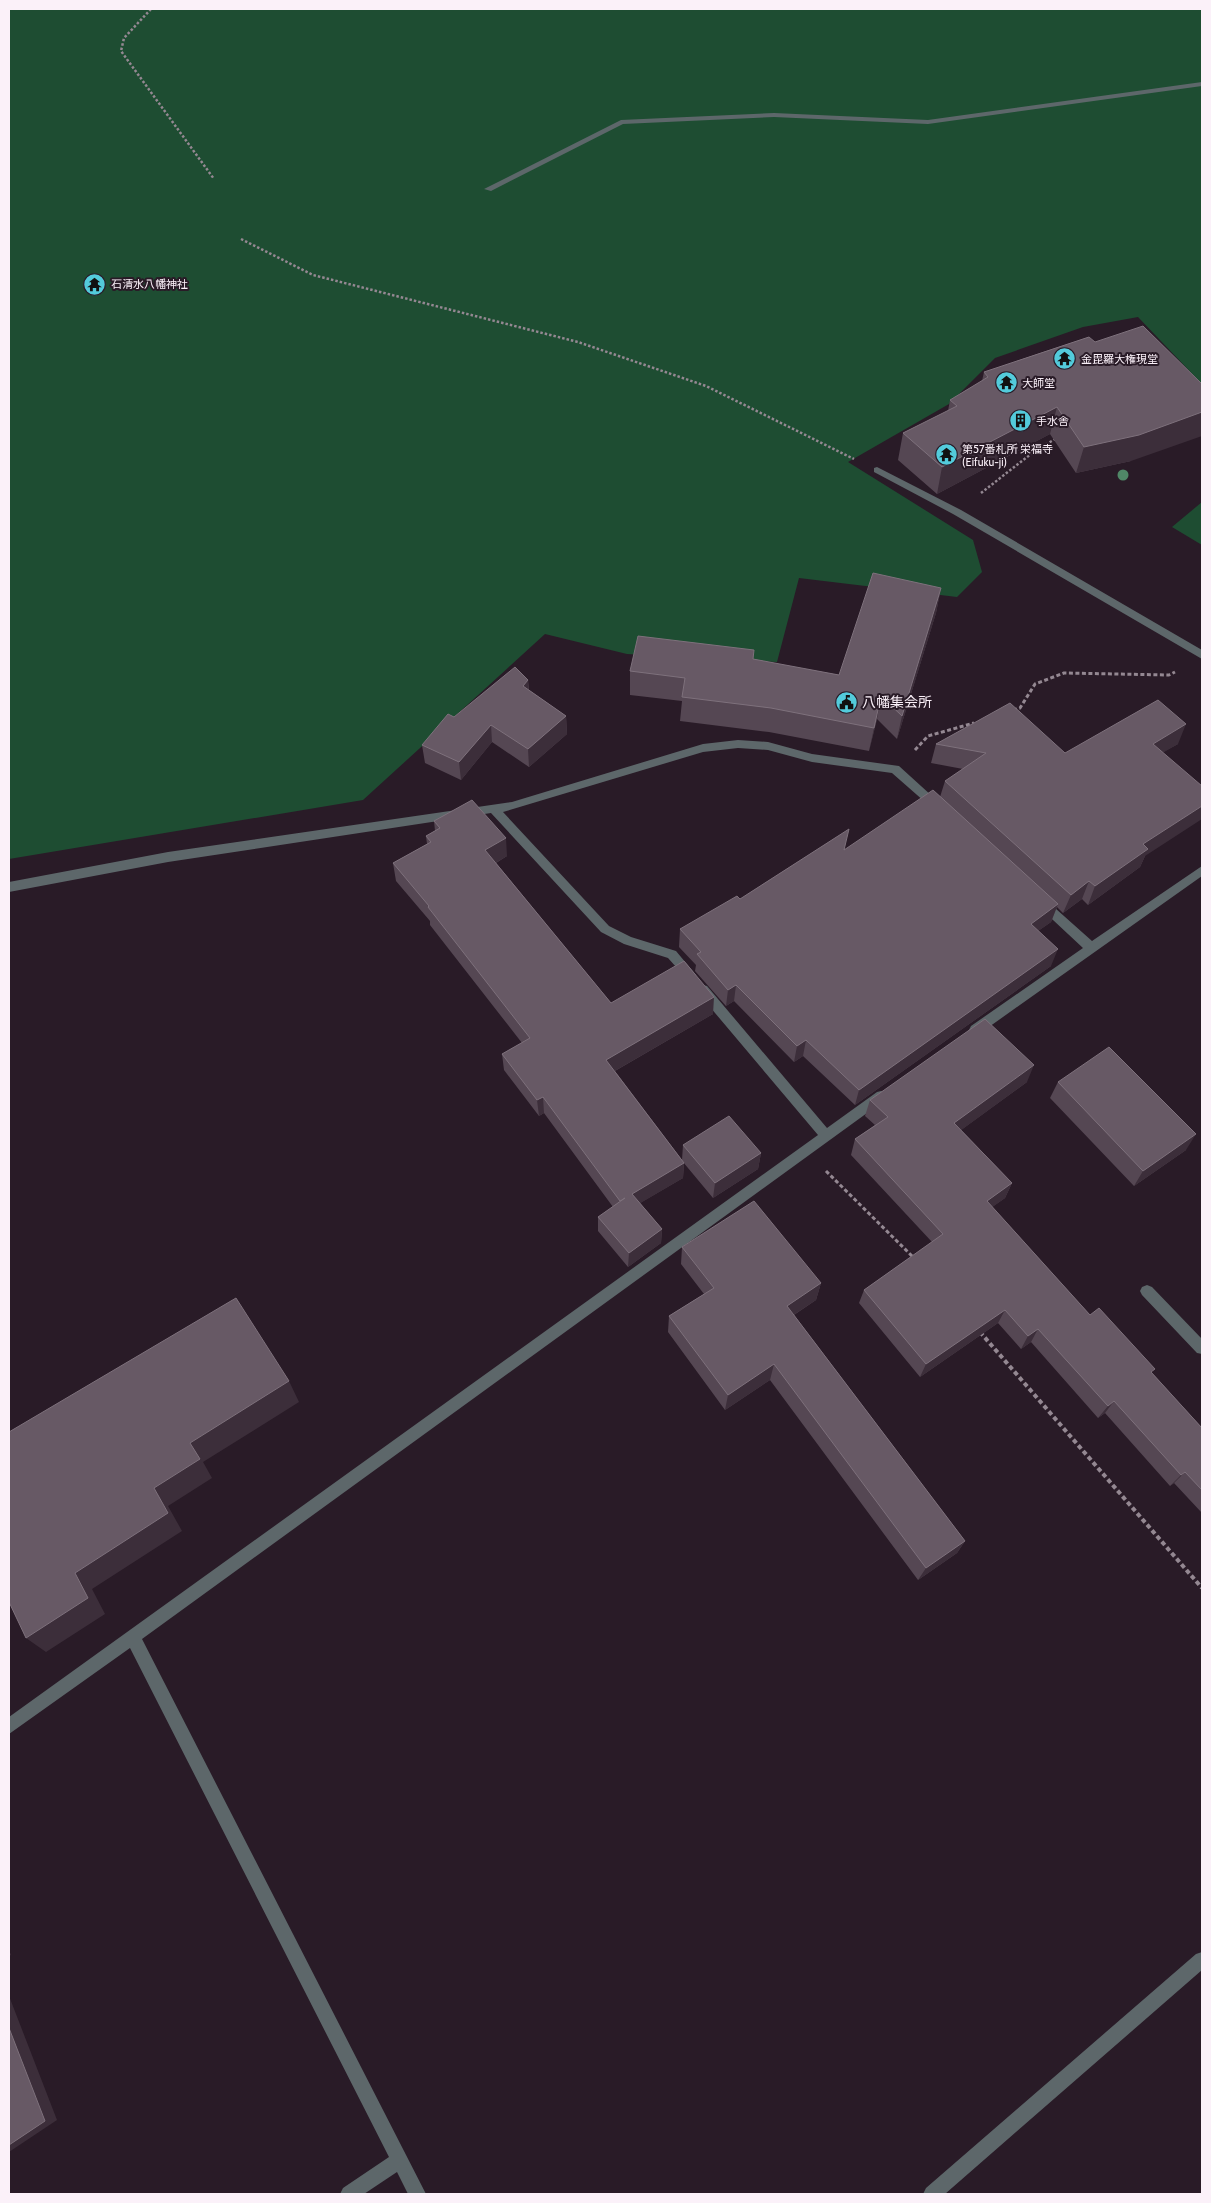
<svg xmlns="http://www.w3.org/2000/svg" width="1211" height="2203" viewBox="0 0 1211 2203" font-family="Cabin,'Noto Sans JP',sans-serif">
  <style>
    .green { fill: #1e4d32 }
    .lines { fill: none; stroke-linecap: round; stroke-linejoin: round }
    .path-far2 { stroke: #948892; stroke-width: 2.5; stroke-dasharray: 2.5 2; stroke-linecap: butt }
    .path-far1 { stroke: #948892; stroke-width: 3; stroke-dasharray: 4 2.5; stroke-linecap: butt }
    .path { stroke: #948892; stroke-width: 4; stroke-dasharray: 4.5 3; stroke-linecap: butt }
    .minor { fill: #5d676a; fill-rule: evenodd }
    .tree { fill: #508767 }
    .wall { fill: #554753 }
    .shaded-wall { fill: #3c2e3a }
    .building { fill: #675965; stroke: #7e717c }
    .labels { text-anchor: middle; dominant-baseline: central; stroke-width: 4; stroke-linejoin: round; paint-order: stroke }
    .far-poi-label { font-size: 11px; fill: #fbf1f9; stroke: #291b27; text-anchor: start }
    .poi-label { font-size: 14px; fill: #fbf1f9; stroke: #291b27; text-anchor: start }
  </style>
  <rect width="100%" height="100%" fill="#291b27"/>
  <path class="green" d="M9,9H1202V384L1138,317L1083,327L995,358L949,404L848,462L973,540L982,572L957,597L799,578L777,662L627,654L545,634L363,800L9,859Z
    M1202,502V545L1172,527Z"/>
  <g class="lines">
    <path class="path-far2" d="M151,9L124,38L121,51L214,179
      M241,239L313,275L578,342L706,386L854,459
      M981,493L1036,450L1057,438"/>
    <path class="path-far1" d="M1013,710L1020,708L1035,684L1064,673L1169,675L1175,672
      M915,750L928,736L974,723
      M826,1171L914,1258"/>
    <path class="path" d="M980,1332L1202,1588"/>
    <path class="minor" d="M1202,82V86L928,124L774,117L623,124L491,191L484,189L621,120L774,113L928,120Z
      M877,467L961,510L1202,650V659L953,514L874,472V468Z
      M738,740L768,742L812,754L899,766L943,806L937,810L933,809L892,773L812,762L768,750L738,748L703,752L503,812L609,926L631,937L676,951L696,975L694,978H686L668,958L624,944L601,932L491,813L168,862L9,892V882L168,852L512,802L703,744Z
      M1202,866V876L979,1034H971L969,1030L971,1026L1083,948L1038,906L1036,903L1038,900H1046L1092,941Z
      M703,985L707,986L827,1128L877,1092L881,1091L885,1092L887,1096L885,1100L142,1639L426,2194H408L397,2172L364,2194H340L343,2188L389,2157L130,1648L9,1734V1717L818,1135L699,994L697,990L699,986Z
      M1147,1285L1152,1287L1202,1339V1354L1197,1353L1142,1295L1140,1291L1142,1287Z
      M1202,1952V1970L945,2194H923L926,2188L1196,1954Z"/>
  </g>
  <circle class="tree" cx="1123" cy="475" r="5.5"/>
  <path class="wall" d="M1089,337L1131,461L1076,473L1050,434L937,494L898,460L903,433L948,411L950,400L982,381L984,372Z
    M941,588L936,613L897,739L877,719L869,751L769,732L680,721L682,701L630,695V671L753,659L839,675Z
    M528,680L529,690L566,716L567,734L529,767L492,742L461,780L425,763L422,745L454,717Z
    M936,744L1065,753L1178,744L1163,752L1145,856L1140,867L1088,905L1082,899L1063,913L1057,907L1051,922L1038,931L1051,966L855,1105L803,1056L794,1062L734,1001L726,1006L695,971L696,965L679,947L680,929L740,899L845,850L940,797L945,781L963,769L931,763Z
    M434,821L507,856L496,863L611,1003L713,1014L615,1071L682,1160L683,1145L761,1153L758,1169L713,1198L683,1162L684,1163L683,1178L640,1203L662,1229L661,1243L628,1267L598,1231V1217L613,1207L544,1113L539,1116L504,1070L502,1054L522,1043L430,925V921L396,881L393,863L427,844L426,836L435,831Z
    M1027,1082L961,1130L1012,1183L1005,1198L992,1207L1090,1315L1152,1373L1202,1428V1513L1174,1483L1170,1486L1105,1413L1098,1418L1031,1342L1021,1349L998,1323L920,1377L859,1303L864,1290L932,1242L851,1155L855,1139L875,1125L865,1116L870,1100Z
    M1058,1082L1186,1150L1134,1186L1050,1098Z
    M682,1247L821,1283L816,1300L794,1315L965,1541L957,1553L918,1580L770,1380L725,1410L668,1332L669,1316L704,1294L681,1264Z"/>
  <path class="shaded-wall" d="M1057,407L1050,434L937,494L942,467Z
    M1202,412V436L1131,461L1076,473L1084,447Z
    M941,588L936,613L897,739L902,716Z
    M528,680L529,698L523,686Z
    M881,696L877,719L869,751L874,728Z
    M566,716L567,734L529,767L528,749Z
    M1186,724L1178,744L1145,763L1153,744Z
    M491,725L492,742L461,780L459,762Z
    M1202,806V819L1145,856L1140,867L1088,905L1095,886L1143,844Z
    M506,838L507,856L487,868L485,850Z
    M1089,881L1082,899L1063,913L1071,895Z
    M1058,904L1051,922L1024,941L1031,924Z
    M1058,949L1051,966L855,1105L859,1090Z
    M736,985L734,1001L726,1006L728,990Z
    M714,997L713,1014L606,1076V1060Z
    M806,1040L803,1056L794,1062L797,1046Z
    M1034,1065L1027,1082L949,1139L954,1123Z
    M543,1097L544,1113L539,1116L537,1100Z
    M1196,1134L1186,1150L1134,1186L1143,1171Z
    M761,1153L758,1169L713,1198L715,1183Z
    M684,1163L683,1178L632,1208V1194Z
    M1012,1183L1005,1198L980,1216L987,1201Z
    M662,1229L661,1243L628,1267L629,1253Z
    M821,1283L816,1300L783,1322L787,1306Z
    M1005,1310L998,1323L920,1377L926,1364Z
    M1038,1329L1031,1342L1021,1349L1028,1336Z
    M774,1364L770,1380L725,1410L728,1395Z
    M289,1381L299,1402L203,1462L212,1478L168,1506L182,1531L92,1589L105,1614L46,1652L26,1638L75,1573L154,1488L190,1443Z
    M1114,1401L1105,1413L1098,1418L1108,1406Z
    M1185,1472L1174,1483L1170,1486L1181,1475Z
    M965,1541L957,1553L918,1580L926,1568Z
    M9,1950L11,1955L9,1956Z
    M9,1996L57,2120L9,2152Z"/>
  <path class="building" d="M1143,326L1202,384V412L1139,435L1084,447L1057,407L942,467L903,433L957,406L950,400L988,377L984,372L1089,337L1095,342Z
    M873,573L941,588L902,716L881,696L874,728L771,708L682,697L685,678L630,671L638,636L754,650L753,659L839,675Z
    M515,667L528,680L523,686L566,716L528,749L491,725L459,762L422,745L448,714L454,717Z
    M1158,700L1186,724L1153,744L1202,786V806L1143,844L1148,849L1095,886L1089,881L1071,895L945,781L986,753L936,744L1010,703L1065,753Z
    M933,790L1058,904L1031,924L1058,949L859,1090L806,1040L797,1046L736,985L728,990L697,954L701,952L680,929L737,896L740,899L849,829L844,850Z
    M472,800L506,838L485,850L611,1003L684,961L714,997L606,1060L684,1163L632,1194L662,1229L629,1253L598,1217L625,1198L620,1201L543,1097L537,1100L502,1054L530,1038L428,907L429,906L393,863L431,842L426,836L440,828L434,821Z
    M985,1019L1034,1065L954,1123L1012,1183L987,1201L1090,1315L1099,1308L1155,1369L1151,1372L1202,1428V1490L1185,1472L1181,1475L1114,1401L1108,1406L1038,1329L1028,1336L1005,1310L926,1364L864,1290L943,1234L855,1139L888,1117L870,1100Z
    M1109,1047L1196,1134L1143,1171L1058,1082Z
    M729,1116L761,1153L715,1183L683,1145Z
    M754,1201L821,1283L787,1306L965,1541L926,1568L774,1364L728,1395L669,1316L714,1288L682,1247Z
    M236,1298L289,1381L190,1443L200,1459L154,1488L168,1513L75,1573L88,1598L26,1638L9,1602V1432Z
    M9,2028L45,2121L9,2145Z"/>
  <defs>
    <symbol id="temple-disc" viewBox="-11 -11 22 22"><circle r="9.5" fill="#53cbdb" stroke="#291b27"/><path d="M0-6L5-2H3V0L6.5 2.5H4V6H1.5V3h-3V6H-4V2.5H-6.5L-3 0V-2H-5Z" fill="#111"/></symbol>
    <symbol id="building-disc" viewBox="-11 -11 22 22"><circle r="9.5" fill="#53cbdb" stroke="#291b27"/><path d="M-4-6H4V6H1V3H-1V6H-4ZM-2.5-4.3h1.7v1.8h-1.7ZM.8-4.3h1.7v1.8H.8ZM-2.5-1h1.7V.8h-1.7ZM.8-1h1.7V.8H.8Z" fill="#111"/></symbol>
    <symbol id="civic-disc" viewBox="-11 -11 22 22"><circle r="9.5" fill="#53cbdb" stroke="#291b27"/><path d="M-.6-6.5H3V-4.5H.6V-3L4-1V1h2V6H-6V1h2V-1L-.6-3ZM-1.2 2.5V6h2.4V2.5Z" fill="#111"/></symbol>
  </defs>
  <g fill-rule="evenodd">
    <use href="#temple-disc" x="82" y="272" width="25" height="25"/>
    <use href="#temple-disc" x="1052" y="346" width="25" height="25"/>
    <use href="#temple-disc" x="994" y="370" width="25" height="25"/>
    <use href="#building-disc" x="1008" y="408" width="25" height="25"/>
    <use href="#temple-disc" x="934" y="442" width="25" height="25"/>
    <use href="#civic-disc" x="834" y="690" width="25" height="25"/>
  </g>
  <g class="labels">
    <g class="far-poi-label">
      <text x="111" y="284">石清水八幡神社</text>
      <text x="1081" y="359">金毘羅大権現堂</text>
      <text x="1022" y="383">大師堂</text>
      <text x="1036" y="421">手水舎</text>
      <text x="962" y="449">第57番札所 栄福寺<tspan x="962" dy="13">(Eifuku-ji)</tspan></text>
    </g>
    <g class="poi-label">
      <text x="862" y="702">八幡集会所</text>
    </g>
  </g>
  <rect width="1211" height="2203" fill="none" stroke="#fbf1f9" stroke-width="20"/>
</svg>
